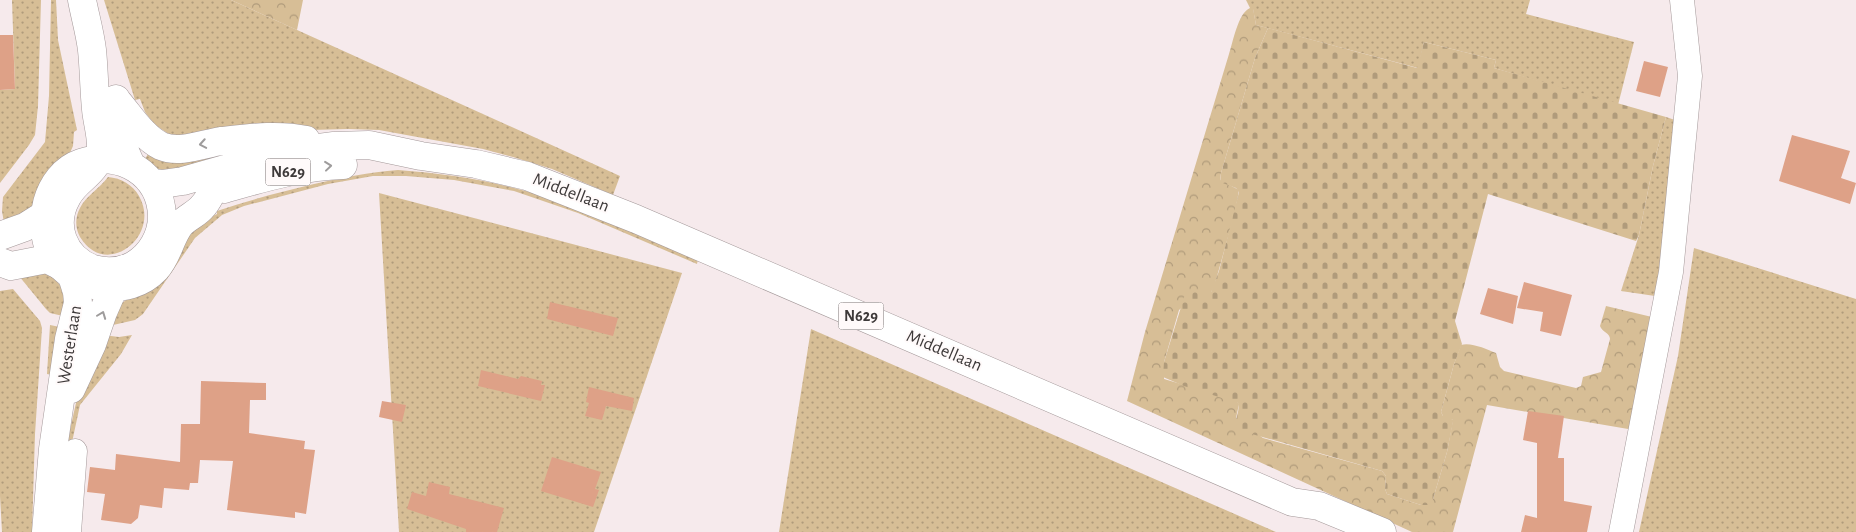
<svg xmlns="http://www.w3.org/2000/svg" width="1856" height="532" viewBox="0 0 1856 532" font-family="'Alegreya Sans',sans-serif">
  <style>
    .green { fill: url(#green-dots) }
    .forest { fill: url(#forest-crowns) }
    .cemetery { fill: url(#cemetery-stones) }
    .building { fill: #dea187 }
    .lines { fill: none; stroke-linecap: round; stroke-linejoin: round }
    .minor-casing { stroke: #a4999a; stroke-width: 25 }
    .tertiary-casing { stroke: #a4999a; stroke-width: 29 }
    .secondary-casing { stroke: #a4999a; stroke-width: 29 }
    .primary-casing { stroke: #a4999a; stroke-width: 29 }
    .minor { stroke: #fff; stroke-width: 24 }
    .tertiary { stroke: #fff; stroke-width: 28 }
    .secondary { stroke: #fff; stroke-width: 28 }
    .primary { stroke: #fff; stroke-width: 28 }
    .oneway { stroke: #9e9c9c }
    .labels { text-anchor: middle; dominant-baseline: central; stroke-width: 4; stroke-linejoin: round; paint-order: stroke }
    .shield { fill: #fffafa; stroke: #787474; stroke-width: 1 }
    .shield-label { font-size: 16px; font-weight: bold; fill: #3e3a3a }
    .street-label { font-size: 18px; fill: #3e3a3a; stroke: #fffafa }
  </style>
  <defs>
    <pattern id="green-dots" width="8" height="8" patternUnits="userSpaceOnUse" patternTransform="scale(1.25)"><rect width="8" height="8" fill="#d7be96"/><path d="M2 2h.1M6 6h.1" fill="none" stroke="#b09b7b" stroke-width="1.8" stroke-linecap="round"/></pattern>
    <pattern id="forest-crowns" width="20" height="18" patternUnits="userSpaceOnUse" patternTransform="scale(1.25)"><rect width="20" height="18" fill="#d7be96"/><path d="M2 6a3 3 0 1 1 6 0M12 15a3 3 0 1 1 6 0" fill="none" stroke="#b09b7b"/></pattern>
    <pattern id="cemetery-stones" width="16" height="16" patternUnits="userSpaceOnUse" patternTransform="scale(1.25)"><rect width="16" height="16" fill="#d7be96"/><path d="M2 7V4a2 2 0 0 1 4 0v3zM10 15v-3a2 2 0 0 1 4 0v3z" fill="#b09b7b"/></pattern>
  </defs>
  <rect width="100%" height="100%" fill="#f6eaec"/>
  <path class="green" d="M12,0H41L38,106L35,135L29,145L0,183V90L15,89Z
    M51,0H56L58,40L77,130L74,132L73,146L69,155L32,206L24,214L4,223L2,211L3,197L45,142L49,96Z
    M104,0H231L620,176L613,195L552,169L513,157L483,149L379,130L348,129L230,132L191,136L170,135L154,124L145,112L140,99L135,100Z
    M1246,0H1530L1526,14L1634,42L1618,105L1494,68L1496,60L1424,42L1418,68L1256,25L1253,9L1250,8Z
    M1666,117L1678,121L1659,290L1655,296L1621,291L1639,235L1653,166Z
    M254,144L181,172L158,170L145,159L148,154Z
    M398,170C437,173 476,178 514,188C578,204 638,234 698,259L697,264L578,213L514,191L454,180L406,176H373L328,184L244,206L222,215L195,238L143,314L135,320L113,325L111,320L121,304L131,296C151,274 191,224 217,214V211C249,200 281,192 314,184C342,178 369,172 398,170Z
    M108,177C121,178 133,185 139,196C162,236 106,280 80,237C75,228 75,217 80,208C85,197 100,188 108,177Z
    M379,193L682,273L594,532H399Z
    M1694,248L1856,299V532H1639L1678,356Z
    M46,271C65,287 66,293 63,316L50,313L46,309L19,276Z
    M13,289L40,321L42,328L35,434L32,532H2L0,496V291Z
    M50,325L65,328L52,375L47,374Z
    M811,329L1276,532H779Z
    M103,335L119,337L132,335L121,354L80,405L71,447H66L79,390Z"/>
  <path class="forest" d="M231,0H303L297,30Z
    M1250,8H1253L1256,25L1268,28L1255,58L1221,173L1220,180L1239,190L1235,212L1214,287L1211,292H1201L1179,310L1164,362V379L1235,400L1239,404L1236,418L1263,438L1382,471L1386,476L1385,489L1387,494L1421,505L1433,499L1447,452L1453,420L1443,416L1441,412L1454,364L1461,345C1471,342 1486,349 1496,353L1500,367L1504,371L1576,388L1581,386L1583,377L1601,372L1610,339C1610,333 1602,332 1600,326L1606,306L1652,317L1634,430L1487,405L1453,532H1412L1127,401L1145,332L1229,54C1233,42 1238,13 1250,8Z"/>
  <path class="cemetery" d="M1268,28L1417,68L1424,42L1496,60L1494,68L1666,117L1653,166L1639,235L1636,241L1488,194L1455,321L1462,344L1454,364L1441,412L1443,416H1447L1453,420V422L1447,452L1433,499L1428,505H1421L1387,494L1385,489L1386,476L1382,471L1238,430C1232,421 1241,412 1238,403L1184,386L1163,377L1164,362L1186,291L1211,292L1219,271L1239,192L1236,188L1220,182L1221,173L1255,58Z"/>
  <path class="building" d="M0,35H13L15,89L0,90Z
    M1644,61L1668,67L1660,97L1636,91Z
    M1792,135L1850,151L1841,178L1856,183L1850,204L1779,181Z
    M1524,282L1572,295L1561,336L1540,331L1543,312L1517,308Z
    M1488,288L1518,296L1513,324L1480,314Z
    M550,302L618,318L613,336L547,319Z
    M481,370L518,379L521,376L542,381L541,385H545L541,401L478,386Z
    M201,381L266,383V400H250L249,433L305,441L304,449L315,450L306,514L295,512V518L227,510L233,461L200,460L198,483H190L189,490L164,488L162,508L140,505L138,518L131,524L101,520L105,494L87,492L90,467L115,470L116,454L180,462L181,424H200Z
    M589,387L634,398L632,411L606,406L602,420L585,416L589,403L586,402Z
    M382,401L406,405L402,422L379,417Z
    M1528,411L1564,416L1558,458H1564V501L1592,506L1587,532H1521L1525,515L1537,518V443L1523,440Z
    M552,457L601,472L595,489L599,490L593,507L541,491Z
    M429,482L450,487L449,494L504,508L497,532H466V529L407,509L412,492L426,496Z"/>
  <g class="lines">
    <defs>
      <path id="minor" d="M69,532L75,451
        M1621,532L1671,272L1690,76L1682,0"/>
      <path id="tertiary" d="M71,389L92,344L103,312L114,287
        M46,532L53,449L69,339L78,303L77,292L72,276"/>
      <path id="secondary" d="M0,236L25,227L44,215
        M0,262L11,266L47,259L59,265"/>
      <path id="primary" d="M82,0C85,16 90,33 92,50C94,69 94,89 96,109C97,121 101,133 101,146C99,175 78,176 67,197C51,225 63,258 93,269C107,273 121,272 134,265C151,255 162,236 162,216C161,174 120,149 81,163C46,175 35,226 53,256C74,290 128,299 156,269C168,256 170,238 180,225C187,217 197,214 203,206C207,202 209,197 212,192
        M116,99L124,149L131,165
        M118,102C130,116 143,137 161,146C179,154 203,144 221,141C249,138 279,134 306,140
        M152,183L162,184L183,181L257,160L296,151L334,146L369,145L421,156L476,164L527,176L636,219L1292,502L1319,506L1382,532
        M224,189C263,178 302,166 343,165"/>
    </defs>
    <use href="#minor" class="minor-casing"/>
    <use href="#tertiary" class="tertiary-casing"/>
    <use href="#secondary" class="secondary-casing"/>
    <use href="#primary" class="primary-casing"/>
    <use href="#minor" class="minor"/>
    <use href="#tertiary" class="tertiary"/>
    <use href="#secondary" class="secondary"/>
    <use href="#primary" class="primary"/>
  </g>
  <defs><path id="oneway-chevron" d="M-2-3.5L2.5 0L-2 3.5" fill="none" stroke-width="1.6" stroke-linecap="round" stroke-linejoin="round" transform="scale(1.25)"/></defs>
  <g class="oneway">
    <use href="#oneway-chevron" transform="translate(203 144) rotate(170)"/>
    <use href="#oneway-chevron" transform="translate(328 166) rotate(-6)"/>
    <use href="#oneway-chevron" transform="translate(102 315) rotate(-69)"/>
  </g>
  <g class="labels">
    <g class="shield">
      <rect x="265.5" y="158.5" width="45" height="27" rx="4"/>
      <rect x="838.5" y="302.5" width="45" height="27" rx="4"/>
    </g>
    <g class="shield-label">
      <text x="288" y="172">N629</text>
      <text x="861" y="316">N629</text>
    </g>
    <g class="street-label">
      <text transform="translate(571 193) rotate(21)">Middellaan</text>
      <text transform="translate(70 345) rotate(-81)">Westerlaan</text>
      <text transform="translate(944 351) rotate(23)">Middellaan</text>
    </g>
  </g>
</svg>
